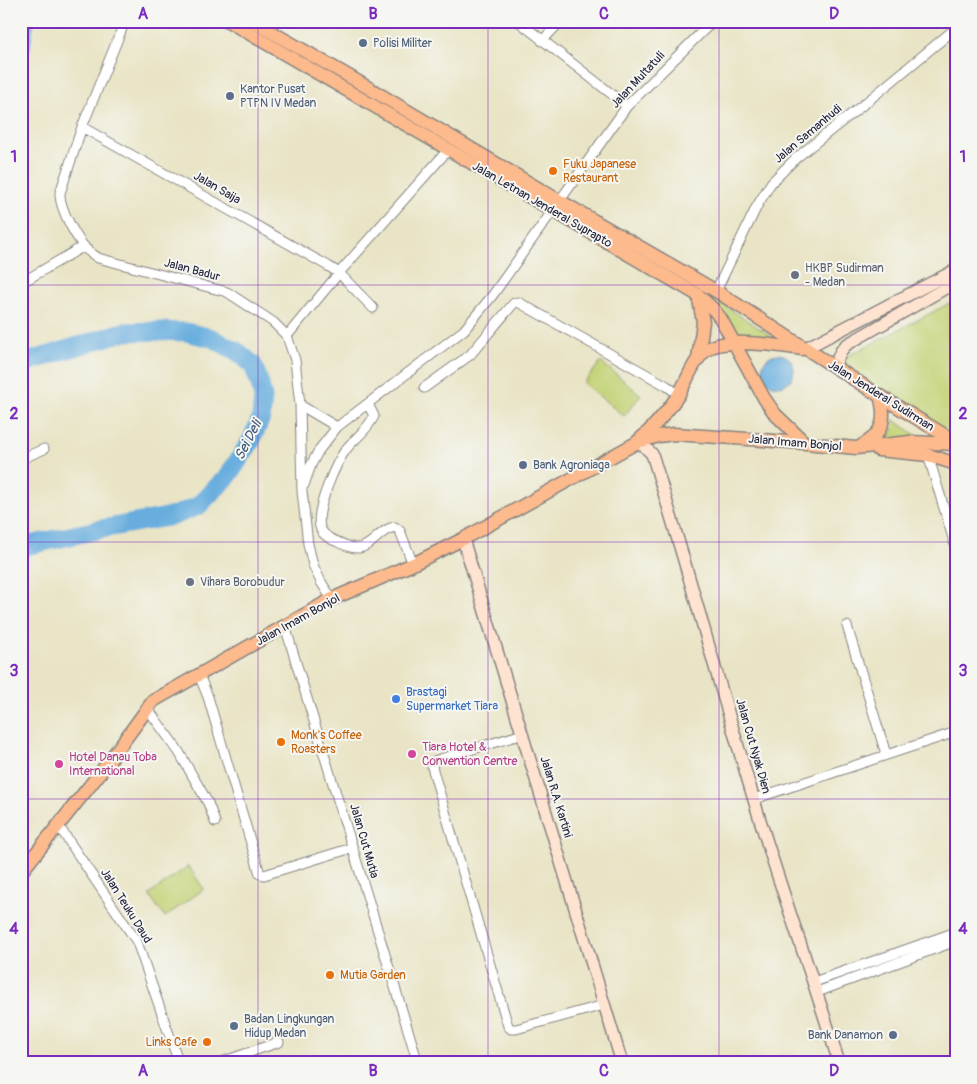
<svg xmlns="http://www.w3.org/2000/svg" width="977" height="1084" viewBox="0 0 977 1084" font-family="Pangolin,sans-serif">
  <style>
    .green { fill: #c3d275; stroke: #727a58 }
    .water { fill: #68adde; stroke: #45688c }
    .lines { fill: none; stroke-linecap: round; stroke-linejoin: round }
    .river { stroke: #68adde; stroke-width: 19 }
    .street-casing { stroke: #868380; stroke-width: 11 }
    .secondary-casing { stroke: #868380; stroke-width: 14 }
    .primary-casing { stroke: #868380; stroke-width: 15 }
    .street { stroke: #fff; stroke-width: 9 }
    .secondary { stroke: #fee3d1; stroke-width: 11 }
    .primary { stroke: #fcba8d; stroke-width: 12 }
    .grid { fill: none; stroke: #7b2cbf; stroke-width: 1; stroke-opacity: 0.55 }
    .service-dot { fill: #5c6f8a; stroke: #f6f6f2; stroke-width: 2 }
    .food-dot { fill: #e8710a; stroke: #f6f6f2; stroke-width: 2 }
    .worship-dot { fill: #6b7280; stroke: #f6f6f2; stroke-width: 2 }
    .shop-dot { fill: #3f7fe0; stroke: #f6f6f2; stroke-width: 2 }
    .hotel-dot { fill: #d1479c; stroke: #f6f6f2; stroke-width: 2 }
    .labels { text-anchor: middle; dominant-baseline: central; stroke-width: 4; stroke-linejoin: round; paint-order: stroke }
    .service-label { font-size: 12px; fill: #4e5e75; stroke: #f6f6f2; text-anchor: start }
    .street-label { font-size: 12px; fill: #22223b; stroke: #f6f6f2 }
    .food-label { font-size: 12px; fill: #c56008; stroke: #f6f6f2; text-anchor: start }
    .worship-label { font-size: 12px; fill: #5b616d; stroke: #f6f6f2; text-anchor: start }
    .shop-label { font-size: 12px; fill: #366cbe; stroke: #f6f6f2; text-anchor: start }
    .hotel-label { font-size: 12px; fill: #b23c85; stroke: #f6f6f2; text-anchor: start }
    .water-label { font-size: 14px; font-style: italic; fill: #3e5a7c; stroke: #f6f6f2 }
    .neatline { fill: none; stroke: #7b2cbf; stroke-width: 2 }
    .grid-label { font-size: 16px; text-anchor: middle; font-weight: bold; fill: #7b2cbf }
  </style>
  <rect width="100%" height="100%" fill="#f6f6f2"/>
  <filter id="ink" filterUnits="userSpaceOnUse"><feTurbulence type="fractalNoise" baseFrequency=".02" numOctaves="2"/><feDisplacementMap in="SourceGraphic" scale="10" xChannelSelector="R" yChannelSelector="G"/><feConvolveMatrix kernelMatrix="1 2 1 2 8 2 1 2 1" color-interpolation-filters="sRGB"/></filter>
  <filter id="wash" filterUnits="userSpaceOnUse"><feTurbulence type="fractalNoise" baseFrequency=".0096" numOctaves="4" result="noise"/><feDisplacementMap in="SourceGraphic" scale="20" xChannelSelector="R" yChannelSelector="G"/><feGaussianBlur stdDeviation="1.12" result="paint"/><feColorMatrix in="noise" values="0 0 0 0 0 0 0 0 0 0 0 0 0 0 0 0 0 1.4 0 .05"/><feComposite in="paint" operator="in"/></filter>
  <g filter="url(#wash)">
    <rect width="100%" height="100%" fill="#e9e4c5"/>
    <path class="green" d="M705,293L776,339L737,340Z
      M956,300V439L843,367L842,359Z
      M601,362L641,395L624,416L583,383Z
      M893,419L917,436L883,444C891,436 895,430 893,419Z
      M188,866L204,889L165,917L149,895Z"/>
    <path class="water" d="M762 370a16 16 0 1 1 32 0a16 16 0 1 1-32 0Z"/>
    <g class="lines">
      <path class="river" d="M21,48L25,21
        M21,364L123,332L160,331L186,332L212,338L238,352L253,365L260,384L263,398L261,418L251,441L228,476L198,506L173,516L101,529L21,547"/>
    </g>
  </g>
  <g filter="url(#ink)">
    <g class="lines">
      <defs>
        <path id="street" d="M125,21L82,127L60,193C59,208 76,237 85,248C89,252 94,255 98,258L227,292L273,322L287,336L295,360L300,405L302,491L308,544L313,565L321,582L332,599
          M518,21L627,106
          M542,41L561,21
          M82,127L328,266L339,273L373,308
          M21,283L84,246
          M716,291L757,206L771,183L796,158L874,96L956,28
          M287,336L339,273L448,150
          M424,388L470,355L514,303L518,302L667,386L679,395
          M368,404L374,416C367,431 357,436 347,448C336,462 315,510 320,527C322,534 327,537 333,540C341,543 350,549 359,548C373,546 380,529 395,527L400,531L413,564
          M300,405L337,427
          M928,455L956,548
          M21,459L44,449
          M304,485L311,465L319,450L337,427L464,330L492,296L627,106L713,21
          M285,626L418,1063
          M847,626L886,754
          M199,675L208,697L260,874L264,875L352,848
          M148,709L179,752L208,803L215,822
          M523,734L437,760L433,762L432,767L508,1026L511,1029H516L604,1005
          M754,799L956,732
          M58,825L137,942L179,1063
          M814,982L956,932
          M817,992L956,941
          M219,1063L279,1042"/>
        <path id="secondary" d="M806,348L956,270
          M834,367L841,351L846,345L956,282
          M636,443L643,445L652,454C688,569 719,685 754,800C780,888 812,974 839,1063
          M463,539L622,1063"/>
        <path id="primary" d="M228,21L698,295L714,310L721,319L764,398L775,414L805,443
          M252,21L345,74L546,193L716,291L880,396L956,442
          M698,359L703,322L698,295
          M641,441L659,436L674,434L805,443L856,448L910,442L956,444
          M861,446C883,434 887,420 880,396
          M878,450L928,455L956,464
          M21,872L104,768L153,701L332,599L413,564L463,539L636,443C652,429 665,415 677,397C688,381 693,357 711,347C730,338 782,346 802,349L806,348"/>
      </defs>
      <use href="#street" class="street-casing"/>
      <use href="#secondary" class="secondary-casing"/>
      <use href="#primary" class="primary-casing"/>
      <use href="#street" class="street"/>
      <use href="#secondary" class="secondary"/>
      <use href="#primary" class="primary"/>
    </g>
  </g>
  <path class="grid" d="M258,21V1063M488,21V1063M719,21V1063M21,285H956M21,542H956M21,799H956"/>
  <g class="service-dot">
    <circle cx="363" cy="43" r="5"/>
    <circle cx="230" cy="96" r="5"/>
    <circle cx="523" cy="465" r="5"/>
    <circle cx="234" cy="1026" r="5"/>
    <circle cx="893" cy="1035" r="5"/>
  </g>
  <g class="food-dot">
    <circle cx="553" cy="171" r="5"/>
    <circle cx="281" cy="742" r="5"/>
    <circle cx="330" cy="975" r="5"/>
    <circle cx="207" cy="1042" r="5"/>
  </g>
  <g class="worship-dot">
    <circle cx="795" cy="275" r="5"/>
    <circle cx="190" cy="582" r="5"/>
  </g>
  <circle class="shop-dot" cx="396" cy="699" r="5"/>
  <g class="hotel-dot">
    <circle cx="412" cy="754" r="5"/>
    <circle cx="59" cy="764" r="5"/>
  </g>
  <g class="labels">
    <g class="service-label">
      <text x="373" y="43">Polisi Militer</text>
      <text x="240" y="89">Kantor Pusat<tspan x="240" dy="14">PTPN IV Medan</tspan></text>
      <text x="533" y="465">Bank Agroniaga</text>
      <text x="244" y="1019">Badan Lingkungan<tspan x="244" dy="14">Hidup Medan</tspan></text>
      <text x="883" y="1035" text-anchor="end">Bank Danamon</text>
    </g>
    <g class="street-label">
      <text transform="translate(638 80) rotate(-47)">Jalan Multatuli</text>
      <text transform="translate(808 134) rotate(-40)">Jalan Samanhudi</text>
      <text transform="translate(217 188) rotate(30)">Jalan Saija</text>
      <text transform="translate(542 205) rotate(30)">Jalan Letnan Jenderal Suprapto</text>
      <text transform="translate(192 270) rotate(15)">Jalan Badur</text>
      <text transform="translate(881 396) rotate(32)">Jalan Jenderal Sudirman</text>
      <text transform="translate(795 443) rotate(5)">Jalan Imam Bonjol</text>
      <text transform="translate(298 620) rotate(-29)">Jalan Imam Bonjol</text>
      <text transform="translate(753 746) rotate(74)">Jalan Cut Nyak Dien</text>
      <text transform="translate(556 797) rotate(73)">Jalan R.A. Kartini</text>
      <text transform="translate(364 841) rotate(74)">Jalan Cut Mutia</text>
      <text transform="translate(126 906) rotate(58)">Jalan Teuku Daud</text>
    </g>
    <g class="food-label">
      <text x="563" y="164">Fuku Japanese<tspan x="563" dy="14">Restaurant</tspan></text>
      <text x="291" y="735">Monk's Coffee<tspan x="291" dy="14">Roasters</tspan></text>
      <text x="340" y="975">Mutia Garden</text>
      <text x="197" y="1042" text-anchor="end">Links Cafe</text>
    </g>
    <g class="worship-label">
      <text x="805" y="268">HKBP Sudirman<tspan x="805" dy="14">- Medan</tspan></text>
      <text x="200" y="582">Vihara Borobudur</text>
    </g>
    <g class="shop-label">
      <text x="406" y="692">Brastagi<tspan x="406" dy="14">Supermarket Tiara</tspan></text>
    </g>
    <g class="hotel-label">
      <text x="422" y="747">Tiara Hotel &amp;<tspan x="422" dy="14">Convention Centre</tspan></text>
      <text x="69" y="757">Hotel Danau Toba<tspan x="69" dy="14">International</tspan></text>
    </g>
    <g class="water-label">
      <text transform="translate(248 440) rotate(-63)">Sei Deli</text>
    </g>
  </g>
  <rect width="977" height="1084" fill="none" stroke="#f6f6f2" stroke-width="55"/>
  <rect x="28" y="28" width="922" height="1028" class="neatline"/>
  <g class="grid-label">
    <text x="143" y="19">A</text>
    <text x="373" y="19">B</text>
    <text x="604" y="19">C</text>
    <text x="834" y="19">D</text>
    <text x="14" y="162">1</text>
    <text x="963" y="162">1</text>
    <text x="14" y="419">2</text>
    <text x="963" y="419">2</text>
    <text x="14" y="676">3</text>
    <text x="963" y="676">3</text>
    <text x="14" y="934">4</text>
    <text x="963" y="934">4</text>
    <text x="143" y="1076">A</text>
    <text x="373" y="1076">B</text>
    <text x="604" y="1076">C</text>
    <text x="834" y="1076">D</text>
  </g>
</svg>
